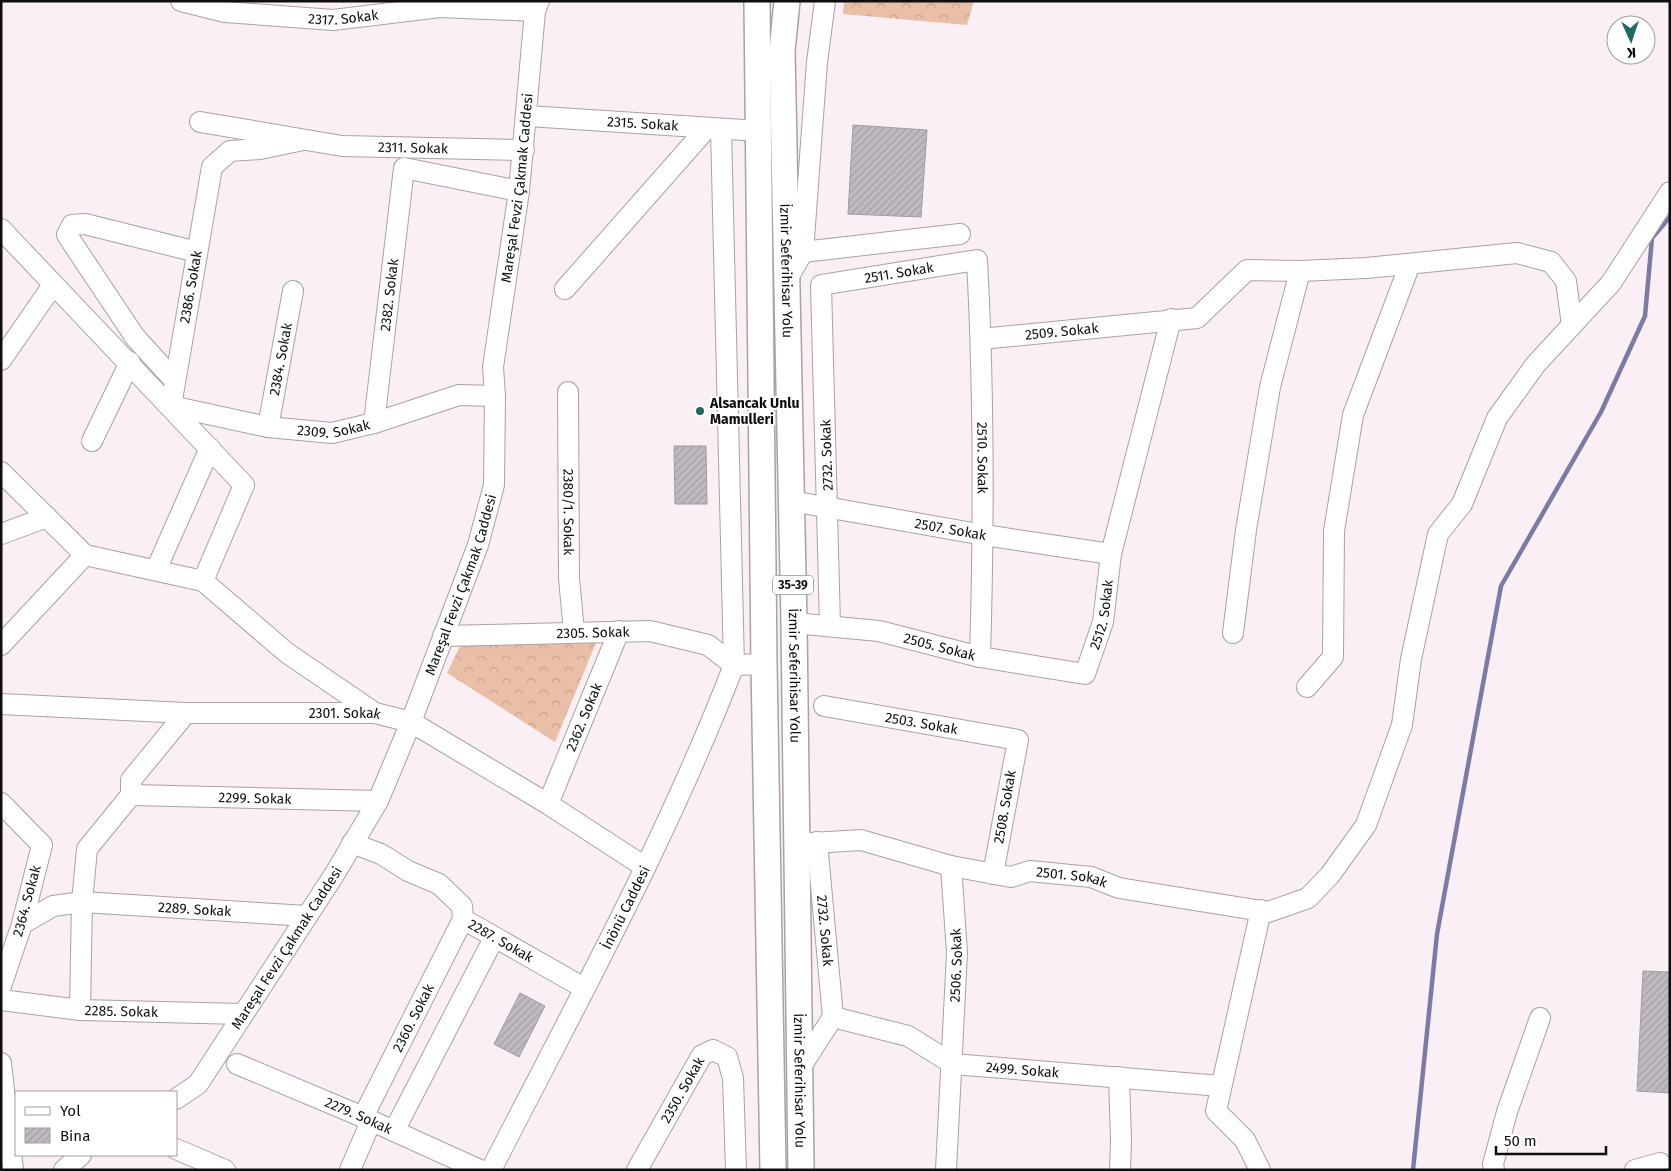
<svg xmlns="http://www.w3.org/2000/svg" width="1671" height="1171" viewBox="0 0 1671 1171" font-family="'Fira Sans',sans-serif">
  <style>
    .forest { fill: url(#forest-crowns) }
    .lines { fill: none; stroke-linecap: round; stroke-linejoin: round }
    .stream { stroke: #7c7ba5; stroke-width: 4.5 }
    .building { fill: url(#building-hatch); stroke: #a19ca3 }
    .minor-casing { stroke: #aaa1a5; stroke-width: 22 }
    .major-casing { stroke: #aaa1a5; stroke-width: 28 }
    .minor { stroke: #fff; stroke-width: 20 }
    .major { stroke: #fff; stroke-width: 25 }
    .poi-dot { fill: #1e6964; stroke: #fff; stroke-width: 2 }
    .labels { text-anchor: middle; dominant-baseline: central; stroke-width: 4; stroke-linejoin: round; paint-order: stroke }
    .shield { fill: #fff; stroke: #585656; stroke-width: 1 }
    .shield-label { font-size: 12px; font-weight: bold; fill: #100d0e }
    .street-label { font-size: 14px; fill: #100d0e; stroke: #fff }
    .poi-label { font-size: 14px; font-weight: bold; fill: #100d0e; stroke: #fff; text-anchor: start }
  </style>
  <defs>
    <pattern id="forest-crowns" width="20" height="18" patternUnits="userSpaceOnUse" patternTransform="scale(1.25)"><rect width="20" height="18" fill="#eabfa7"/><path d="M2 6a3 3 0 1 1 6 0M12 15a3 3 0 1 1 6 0" fill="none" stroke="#c8a38f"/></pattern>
    <pattern id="building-hatch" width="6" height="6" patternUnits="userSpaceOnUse" patternTransform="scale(1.25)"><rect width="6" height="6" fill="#bfbac1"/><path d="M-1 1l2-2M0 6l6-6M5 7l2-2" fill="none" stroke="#a39fa5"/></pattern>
  </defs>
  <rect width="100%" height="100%" fill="#f9eff4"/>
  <path class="forest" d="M844,1H974L967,25L843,14Z
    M598,638L555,742L447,673L462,642Z"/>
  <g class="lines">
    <path class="stream" d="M1413,1170L1437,934L1501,586L1601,412L1645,316L1652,238L1670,217"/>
  </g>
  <path class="building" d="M853,125L927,130L921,217L848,214Z
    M674,446H706L707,504H675Z
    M1643,971L1670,972V1093L1637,1091Z
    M520,993L545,1006L519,1057L494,1044Z"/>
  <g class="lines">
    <defs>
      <g id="minor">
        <path id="s1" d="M181,1L225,12L333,20L440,7L535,11"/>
        <path id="s2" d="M528,116L759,131"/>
        <path id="s3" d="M200,122L342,146L524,150"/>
        <path d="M721,129L734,665"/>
        <path id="s4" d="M303,140L260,149L230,151L212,167L171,406L268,427L332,433L374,423L459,395L495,396"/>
        <path d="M1,229L244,485L203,581"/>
        <path d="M803,252L960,234"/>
        <path d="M786,281L803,252L817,62L825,1"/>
        <path d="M565,289L707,128"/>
        <path id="s5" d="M981,339L1197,318L1247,270L1300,271L1366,268L1517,253L1551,262L1566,281L1572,325"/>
        <path d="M1,360L53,285"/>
        <path d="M175,381L135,337L67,235L72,225L85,224L197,252"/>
        <path id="s6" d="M568,392L569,578L574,632"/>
        <path id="s7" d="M374,423L404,168L519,191"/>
        <path id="s8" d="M268,427L293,291"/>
        <path d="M92,441L130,362"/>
        <path d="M1,472L85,555L203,581L287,653L375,713"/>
        <path id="s9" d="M791,501L984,535L1111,554"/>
        <path d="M1,534L47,517"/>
        <path d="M156,570L210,448"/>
        <path id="s10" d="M794,623L879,631L980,657L1085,674L1103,622L1111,554L1171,319"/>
        <path id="s11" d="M830,625L821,285L977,260C984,392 984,524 980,657"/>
        <path d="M1233,633L1246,530L1270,387L1300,271"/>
        <path id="s12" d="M443,636L650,631L708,645L734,665"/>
        <path d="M1,645L85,555"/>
        <path d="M1307,687L1333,657L1334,531L1353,415L1410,264"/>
        <path id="s13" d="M1,704L186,713H375L411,722L548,804L645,867"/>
        <path id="s14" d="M824,706L1018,740L993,874"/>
        <path id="s15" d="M131,795L378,801"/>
        <path d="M1,803L42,845L22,924L1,986"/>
        <path id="s16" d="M548,804L619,631"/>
        <path id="s17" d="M817,842L833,1017"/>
        <path id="s18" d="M352,843L381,854L408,871L439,884L462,906L463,919L584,988"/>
        <path id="s19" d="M796,844L861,840L951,866L1011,877L1030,871L1091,877L1119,888L1268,912L1308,898L1330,875L1366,825L1402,725L1411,659L1438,534L1462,504L1497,418L1536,364L1611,283L1670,192"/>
        <path id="s20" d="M22,924L53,906L82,902L307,916"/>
        <path id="s21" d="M1,1000L80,1010L242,1014"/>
        <path d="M80,1010L82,902L87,849L131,795V780L186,713"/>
        <path id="s22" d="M833,1017L908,1036L953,1064L1221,1086"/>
        <path d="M1,1063L13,1170"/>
        <path id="s23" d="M237,1064L363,1117L480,1170"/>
        <path d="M800,1068L833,1017"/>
        <path d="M1119,1077L1121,1141L1120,1170"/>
        <path id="s24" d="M176,1099L198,1084L334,875L378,801L411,722L478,545L494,485L495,396L493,367L519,191L535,11L539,1"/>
        <path id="s25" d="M363,1117L463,919"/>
        <path d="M394,1131L494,938"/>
        <path d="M176,1149L225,1170"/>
        <path d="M64,1170L81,1155"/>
        <path d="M350,1170L371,1121"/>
        <path id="s26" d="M491,1170C576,1004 667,839 734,665L764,664"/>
        <path id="s27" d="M637,1170L702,1055L713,1050L727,1057L733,1078L736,1170"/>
        <path id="s28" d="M946,1170L957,953L951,866"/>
        <path d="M1260,1170L1245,1140L1216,1111L1261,910"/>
        <path d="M1494,1170L1493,1164L1507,1112L1540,1018"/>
        <path d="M1635,1170L1660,1163"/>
      </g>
      <g id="major">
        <path d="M757,1L764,664L773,1170"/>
        <path id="s29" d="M787,1L782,51L794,623L801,1170"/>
      </g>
    </defs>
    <use href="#minor" class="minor-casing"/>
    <use href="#major" class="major-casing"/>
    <use href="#minor" class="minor"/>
    <use href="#major" class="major"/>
  </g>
  <circle class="poi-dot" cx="700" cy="411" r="5"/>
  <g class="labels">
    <rect class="shield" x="773" y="575.5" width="40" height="19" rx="4"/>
    <g class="shield-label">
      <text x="793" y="585">35-39</text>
    </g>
    <g class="street-label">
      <text stroke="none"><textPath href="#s1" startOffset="164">2317. Sokak</textPath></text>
      <text stroke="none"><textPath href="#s2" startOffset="115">2315. Sokak</textPath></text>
      <text stroke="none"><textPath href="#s3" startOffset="215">2311. Sokak</textPath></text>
      <text stroke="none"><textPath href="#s24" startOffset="998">Mareşal Fevzi Çakmak Caddesi</textPath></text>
      <text stroke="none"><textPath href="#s29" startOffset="270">İzmir Seferihisar Yolu</textPath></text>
      <text stroke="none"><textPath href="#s11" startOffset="419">2511. Sokak</textPath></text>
      <text transform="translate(191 287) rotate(-80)">2386. Sokak</text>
      <text stroke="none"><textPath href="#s7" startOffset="129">2382. Sokak</textPath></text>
      <text stroke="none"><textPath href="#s5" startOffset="81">2509. Sokak</textPath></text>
      <text stroke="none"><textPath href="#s8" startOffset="69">2384. Sokak</textPath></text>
      <text stroke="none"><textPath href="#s4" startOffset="506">2309. Sokak</textPath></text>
      <text transform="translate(827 455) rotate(-92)">2732. Sokak</text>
      <text stroke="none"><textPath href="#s11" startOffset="696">2510. Sokak</textPath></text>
      <text stroke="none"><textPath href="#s6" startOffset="120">2380/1. Sokak</textPath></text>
      <text stroke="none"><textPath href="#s9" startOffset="162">2507. Sokak</textPath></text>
      <text stroke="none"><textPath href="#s24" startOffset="594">Mareşal Fevzi Çakmak Caddesi</textPath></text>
      <text stroke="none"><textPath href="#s10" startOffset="358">2512. Sokak</textPath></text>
      <text stroke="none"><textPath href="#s12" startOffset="150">2305. Sokak</textPath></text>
      <text stroke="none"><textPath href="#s10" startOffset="148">2505. Sokak</textPath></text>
      <text stroke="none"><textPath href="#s29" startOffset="675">İzmir Seferihisar Yolu</textPath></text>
      <text stroke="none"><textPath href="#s13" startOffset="344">2301. Sokak</textPath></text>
      <text stroke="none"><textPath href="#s16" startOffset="94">2362. Sokak</textPath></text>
      <text stroke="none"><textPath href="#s14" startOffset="99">2503. Sokak</textPath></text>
      <text stroke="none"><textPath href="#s15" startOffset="124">2299. Sokak</textPath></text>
      <text transform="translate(1005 807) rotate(-80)">2508. Sokak</text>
      <text stroke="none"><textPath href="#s19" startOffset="282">2501. Sokak</textPath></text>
      <text transform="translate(27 901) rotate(-75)">2364. Sokak</text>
      <text stroke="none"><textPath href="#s26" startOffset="295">İnönü Caddesi</textPath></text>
      <text stroke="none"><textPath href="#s20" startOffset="178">2289. Sokak</textPath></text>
      <text stroke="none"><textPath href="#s17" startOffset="89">2732. Sokak</textPath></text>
      <text stroke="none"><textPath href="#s18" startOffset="185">2287. Sokak</textPath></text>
      <text stroke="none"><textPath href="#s24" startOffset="189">Mareşal Fevzi Çakmak Caddesi</textPath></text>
      <text stroke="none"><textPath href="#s28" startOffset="205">2506. Sokak</textPath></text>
      <text stroke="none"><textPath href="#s21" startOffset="121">2285. Sokak</textPath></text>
      <text stroke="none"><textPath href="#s25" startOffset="111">2360. Sokak</textPath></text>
      <text stroke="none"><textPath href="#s22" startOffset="200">2499. Sokak</textPath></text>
      <text stroke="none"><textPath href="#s29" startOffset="1080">İzmir Seferihisar Yolu</textPath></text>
      <text stroke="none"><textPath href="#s27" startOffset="92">2350. Sokak</textPath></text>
      <text stroke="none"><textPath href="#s23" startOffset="132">2279. Sokak</textPath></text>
    </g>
    <g class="poi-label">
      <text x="710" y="403">Alsancak Unlu<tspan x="710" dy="16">Mamulleri</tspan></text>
    </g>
  </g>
  <rect width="1671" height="1171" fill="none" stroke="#100d0e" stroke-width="5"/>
  <rect x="15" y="1091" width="162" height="65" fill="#ffffff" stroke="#9f9e9f"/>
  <rect x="25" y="1107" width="25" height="8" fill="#ffffff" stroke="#9f9e9f"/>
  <text x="60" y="1116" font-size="15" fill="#100d0e">Yol</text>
  <rect x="25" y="1128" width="25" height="15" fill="url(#building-hatch)" stroke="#9f9e9f"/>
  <text x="60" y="1141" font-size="15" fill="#100d0e">Bina</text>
  <g transform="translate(1631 40) rotate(177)"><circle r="24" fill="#ffffff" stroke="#9f9e9f"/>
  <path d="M0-4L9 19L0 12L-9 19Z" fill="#1e6964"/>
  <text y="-8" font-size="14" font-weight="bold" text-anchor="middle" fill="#100d0e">K</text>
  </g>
  <path d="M1496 1146v8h110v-8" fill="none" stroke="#100d0e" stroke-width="2.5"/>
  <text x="1504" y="1146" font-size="15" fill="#100d0e" stroke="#ffffff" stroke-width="4" paint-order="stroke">50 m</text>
</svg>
